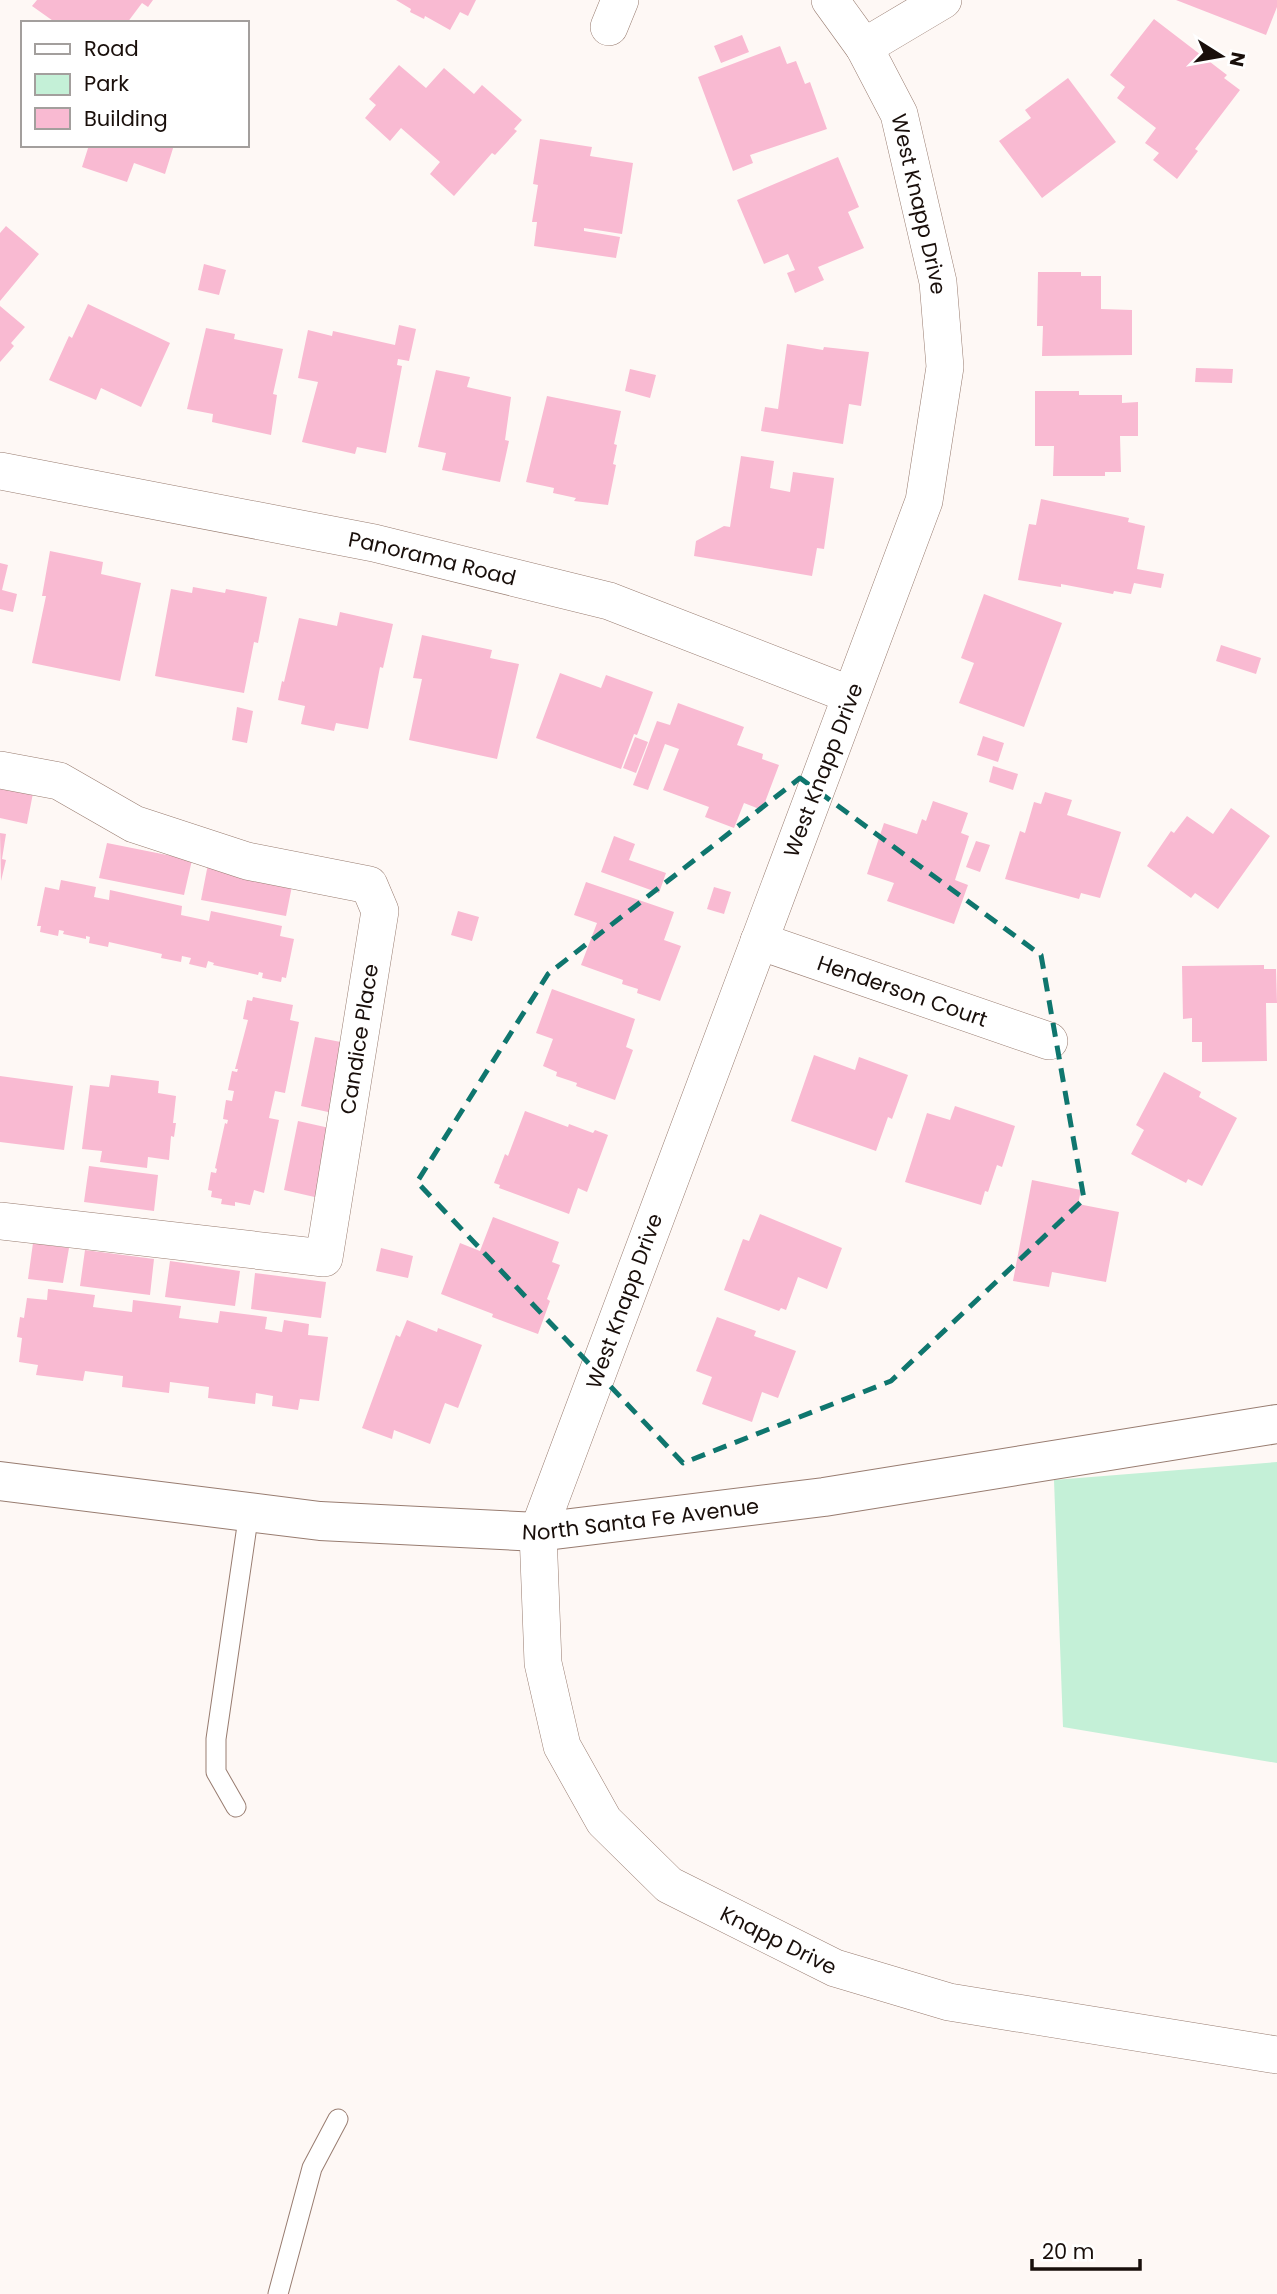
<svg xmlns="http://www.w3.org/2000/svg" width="1277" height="2294" viewBox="0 0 1277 2294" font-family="Poppins,sans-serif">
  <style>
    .green { fill: #c4f0d7 }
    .building { fill: #f9bad2 }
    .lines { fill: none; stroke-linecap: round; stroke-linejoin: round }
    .lane-casing { stroke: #987c70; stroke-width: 21 }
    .street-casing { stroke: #987c70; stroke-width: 38 }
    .primary-casing { stroke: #987c70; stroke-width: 40 }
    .lane { stroke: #fff; stroke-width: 19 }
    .street { stroke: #fff; stroke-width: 37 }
    .primary { stroke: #fff; stroke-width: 38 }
    .marked { fill: none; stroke: #0f766e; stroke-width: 5; stroke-dasharray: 14 9; stroke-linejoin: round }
    .labels { text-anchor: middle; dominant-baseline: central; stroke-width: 7; stroke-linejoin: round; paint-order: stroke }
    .street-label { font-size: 21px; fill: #190f0b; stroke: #fff }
  </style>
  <rect width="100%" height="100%" fill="#fef8f5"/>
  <path class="green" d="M1277,1462V1763L1063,1727L1054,1480Z"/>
  <path class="building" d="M37,0H153L148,7L142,3L127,23H56L32,6Z
    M396,0H476L468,16L460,12L450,30L425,16L424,19L410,12L411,9Z
    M1176,0H1277V7L1266,35Z
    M1154,19L1227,75L1224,78L1240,90L1195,149L1198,151L1177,179L1153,160L1159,153L1145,143L1156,128L1117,98L1125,87L1110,75Z
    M742,35L749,52L721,63L714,46Z
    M780,46L787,64L796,61L805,84L810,82L827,129L750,155L753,163L733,171L698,77Z
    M399,65L426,88L444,68L474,94L482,85L522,120L514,129L517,131L495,155L492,153L454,196L430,174L440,162L401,128L390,141L365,118L376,105L369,99Z
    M1068,78L1116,142L1042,198L999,141L1031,118L1025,110Z
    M540,139L592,147L590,156L633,163L622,234L584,228V231L620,237L616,258L534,246L537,222H532L538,185L533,184Z
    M89,145H174L165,174L134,163L127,182L82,167Z
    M838,157L859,207L848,212L864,248L818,267L824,280L795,293L787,273L795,270L788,254L764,264L737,200Z
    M6,226L39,254L0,301V233Z
    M204,264L226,270L219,295L198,290Z
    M1038,272H1081V276H1101V309L1132,310V355L1042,356L1043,326H1037Z
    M88,304L170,343L141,407L101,388L96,400L49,380L69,336L72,338Z
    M0,306L25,327L11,343L14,346L0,362Z
    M399,325L416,329L409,361L398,359L397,365L402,366L386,453L357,447L355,454L302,442L318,382L298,378L308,330L332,336L333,331L395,345Z
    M206,328L235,334L234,339L283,349L273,394L277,395L271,435L212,422L213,414L187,409Z
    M787,344L823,350L824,347L869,352L861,406L849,404L843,444L761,431L765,407L778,409Z
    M1196,368L1233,369L1232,383L1195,382Z
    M630,369L656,375L650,398L625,391Z
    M436,370L470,377L467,387L511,397L505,440L509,441L500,482L442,470L446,453L418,447Z
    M1035,391H1079V395H1122V403L1138,402V436H1120L1121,472H1105V476H1053L1054,446H1035Z
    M547,396L621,411L614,444L617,445L613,464L616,465L608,505L574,501L576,498L553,493L554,488L526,482Z
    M741,456L774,461L770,488L790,492L793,472L834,478L824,549L817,548L812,576L694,556L696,541L724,526L730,527Z
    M1041,499L1129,518L1128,522L1145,526L1137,569L1164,574L1161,588L1134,583L1131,594L1114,591L1113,594L1061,584V587L1018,580L1029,524L1036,525Z
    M50,551L103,562L101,574L141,583L120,681L32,663L46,596H42Z
    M0,563L8,565L2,590L17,594L13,612L0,609Z
    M193,587L225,593L226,589L267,597L258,643L254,642L244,693L155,676L171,589L192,593Z
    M984,594L1062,623L1024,727L959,703L974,663L961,658Z
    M340,612L393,624L383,668L380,667L368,729L336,723L334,731L301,724L305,706L278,700L282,681L284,682L299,618L337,626Z
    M422,635L492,650L490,658L519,664L497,759L409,740L422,679L413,678Z
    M1221,645L1261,658L1256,674L1216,661Z
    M560,673L601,688L606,675L653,692L637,735L634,734L621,769L536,738Z
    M678,703L744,727L737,745L763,754L762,759L779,765L762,810L744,803L734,828L705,817L709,807L663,790L679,749L665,744L648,790L633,785L657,721L670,725Z
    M237,707L253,711L247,743L232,740Z
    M983,736L1004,743L998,762L977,755Z
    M635,737L648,742L636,773L623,768Z
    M993,766L1018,774L1013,790L989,782Z
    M0,781L34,788L27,824L0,818Z
    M1045,792L1072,800L1067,815L1121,832L1100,898L1081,893L1079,899L1005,879L1020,831L1025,833L1034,802L1041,804Z
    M933,801L968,813L961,833L969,836L955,880L968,885L954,924L887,901L894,883L867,874L884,823L917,834L922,819L926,821Z
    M1231,808L1270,836L1218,909L1195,893L1191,898L1147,866L1171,831L1174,833L1187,816L1213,834Z
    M0,833L6,834L2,859L6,860L1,881Z
    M614,836L635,844L629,860L666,873L659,893L601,872Z
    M976,841L990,845L980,872L966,867Z
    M107,843L192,860L184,895L99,878Z
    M208,864L293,881L286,916L201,900Z
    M61,880L96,887L94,897L109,900L110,890L182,906L181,915L209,921L211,911L282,926L280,936L294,939L286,978L282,977L281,982L262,978L263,973L259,972L258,975L213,965L214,963L208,961L206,968L189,964L191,958L182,956L181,962L161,958L162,954L109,942L108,947L89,943L90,937L86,936V939L63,934L64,931L59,930L58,936L40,932L41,926H37L45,887L59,890Z
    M586,882L674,912L664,940L681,946L660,1001L637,993L638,989L622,984L623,980L581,965L597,923L574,915Z
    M714,887L731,892L724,914L707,909Z
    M458,911L479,917L472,941L451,935Z
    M1264,965V969H1276L1277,1003H1266L1267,1061L1202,1062V1042H1192V1018L1183,1019L1182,966Z
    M552,989L635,1019L626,1047L633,1050L615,1100L576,1086L577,1083L556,1076L557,1072L543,1066L553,1039L536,1033Z
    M253,997L293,1005L290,1020L299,1022L285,1093L275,1091L269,1118L279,1120L264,1193L254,1190L250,1205L235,1202V1206L221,1204L222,1199L211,1197L212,1191L208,1190L211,1172L216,1173L217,1169L215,1168L225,1123L227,1124L228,1120L223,1119L226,1100L232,1101L234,1091L228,1090L232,1071L237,1072L238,1069H235L248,1020L243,1019L247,1000L252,1001Z
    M315,1037L351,1044L337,1114L301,1106Z
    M814,1055L855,1070L859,1057L908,1075L892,1119L888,1117L876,1151L791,1121Z
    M1164,1072L1201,1092L1199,1097L1237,1118L1202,1186L1188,1179L1186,1183L1131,1154L1144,1130L1136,1125Z
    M111,1075L159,1081L158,1093L176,1096L173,1123H176L174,1137L171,1136L169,1160L148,1157L147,1168L100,1162L102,1151L82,1149L90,1085L109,1087Z
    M0,1076L73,1086L64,1150L0,1142Z
    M955,1106L1015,1126L1002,1167L997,1165L988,1192L985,1191L981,1205L905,1182L927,1113L950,1120Z
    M525,1111L568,1127L569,1124L593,1133L595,1130L608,1135L587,1192L578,1188L569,1214L499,1188L500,1185L494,1183L505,1154L508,1156Z
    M298,1121L334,1129L319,1198L284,1190Z
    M89,1166L158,1175L154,1211L84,1202Z
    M1032,1180L1081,1190L1078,1204L1119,1212L1106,1282L1052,1272L1049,1287L1013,1281Z
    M760,1214L842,1248L827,1289L798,1277L786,1310L781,1308L779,1311L724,1290L743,1239L749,1241Z
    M493,1217L559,1242L552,1262L560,1265L547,1299L550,1301L538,1334L492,1317L493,1314L441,1294L460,1243L480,1251Z
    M33,1243L69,1248L63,1283L28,1279Z
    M381,1248L413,1256L408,1278L376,1271Z
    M85,1250L154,1259L150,1295L80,1286Z
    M170,1261L240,1271L235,1306L165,1297Z
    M255,1273L326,1282L321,1318L251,1309Z
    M48,1289L95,1295L93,1307L132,1312L133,1300L181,1306L179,1318L218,1323L220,1311L267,1317L265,1329L282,1332L284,1320L309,1324L308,1335L328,1337L319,1401L300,1399L298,1410L272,1406L273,1396L256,1393L255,1404L208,1398L209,1387L170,1382L169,1393L122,1387L123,1376L85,1371L83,1381L36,1375L38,1365L19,1362L22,1338L17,1337L20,1317L24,1318L27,1298L47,1300Z
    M717,1317L756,1331L754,1336L796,1351L778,1398L762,1392L752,1422L702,1404L712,1377L696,1371Z
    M407,1320L437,1332L438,1328L482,1345L458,1408L445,1403L430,1444L394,1430L392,1439L362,1428L396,1335L400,1337Z"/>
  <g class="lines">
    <defs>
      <path id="lane" d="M236,1807L216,1772V1739L249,1512
        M278,2294L312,2168L338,2119"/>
      <g id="street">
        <path id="s1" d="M830,0L864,47L899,114L938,282L945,367L924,501L538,1532L543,1663L562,1746L604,1821L669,1885L835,1968L949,2002L1277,2055"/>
        <path d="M609,27L620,0"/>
        <path d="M864,47L943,0"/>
        <path id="s2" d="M0,471L374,543L609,601L851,695"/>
        <path d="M0,770L59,781L134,824L247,861L369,885L380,911L324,1258L0,1221"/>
        <path id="s3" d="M759,941L1049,1041"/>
      </g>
      <g id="primary">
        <path id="s4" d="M0,1481L320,1521L538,1532L824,1497L1277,1424"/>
      </g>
    </defs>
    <use href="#lane" class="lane-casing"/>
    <use href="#street" class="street-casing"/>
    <use href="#primary" class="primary-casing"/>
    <use href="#lane" class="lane"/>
    <use href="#street" class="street"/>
    <use href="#primary" class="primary"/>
  </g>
  <path class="marked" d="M800,778L1041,955L1084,1199L891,1381L683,1463L417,1182L548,974Z"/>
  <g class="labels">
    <g class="street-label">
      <text stroke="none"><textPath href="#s1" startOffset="226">West Knapp Drive</textPath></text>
      <text stroke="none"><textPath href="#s2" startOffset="441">Panorama Road</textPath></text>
      <text transform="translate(823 770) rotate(-69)">West Knapp Drive</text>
      <text stroke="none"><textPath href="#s3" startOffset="152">Henderson Court</textPath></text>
      <text transform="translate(359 1039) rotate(-81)">Candice Place</text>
      <text transform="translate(624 1301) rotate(-70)">West Knapp Drive</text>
      <text stroke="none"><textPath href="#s4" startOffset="644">North Santa Fe Avenue</textPath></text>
      <text stroke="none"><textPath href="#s1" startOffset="2144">Knapp Drive</textPath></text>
    </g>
  </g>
  <rect x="21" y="21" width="228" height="126" fill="#ffffff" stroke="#a39f9d" stroke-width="2"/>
  <rect x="35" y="44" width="35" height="10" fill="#ffffff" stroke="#a39f9d" stroke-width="2"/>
  <text x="84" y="56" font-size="21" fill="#190f0b">Road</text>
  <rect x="35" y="74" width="35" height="21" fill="#c4f0d7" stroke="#a39f9d" stroke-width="2"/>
  <text x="84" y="91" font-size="21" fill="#190f0b">Park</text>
  <rect x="35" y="108" width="35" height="21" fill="#f9bad2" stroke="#a39f9d" stroke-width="2"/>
  <text x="84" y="126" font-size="21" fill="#190f0b">Building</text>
  <g transform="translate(1221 56) rotate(101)" stroke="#ffffff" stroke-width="5" paint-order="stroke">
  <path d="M0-5L12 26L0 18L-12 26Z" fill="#190f0b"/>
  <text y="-10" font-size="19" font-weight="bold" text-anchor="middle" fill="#190f0b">N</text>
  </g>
  <path d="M1032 2259v10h108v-10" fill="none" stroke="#190f0b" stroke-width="3.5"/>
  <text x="1042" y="2259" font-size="21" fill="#190f0b" stroke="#ffffff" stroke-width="5" paint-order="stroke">20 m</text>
</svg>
